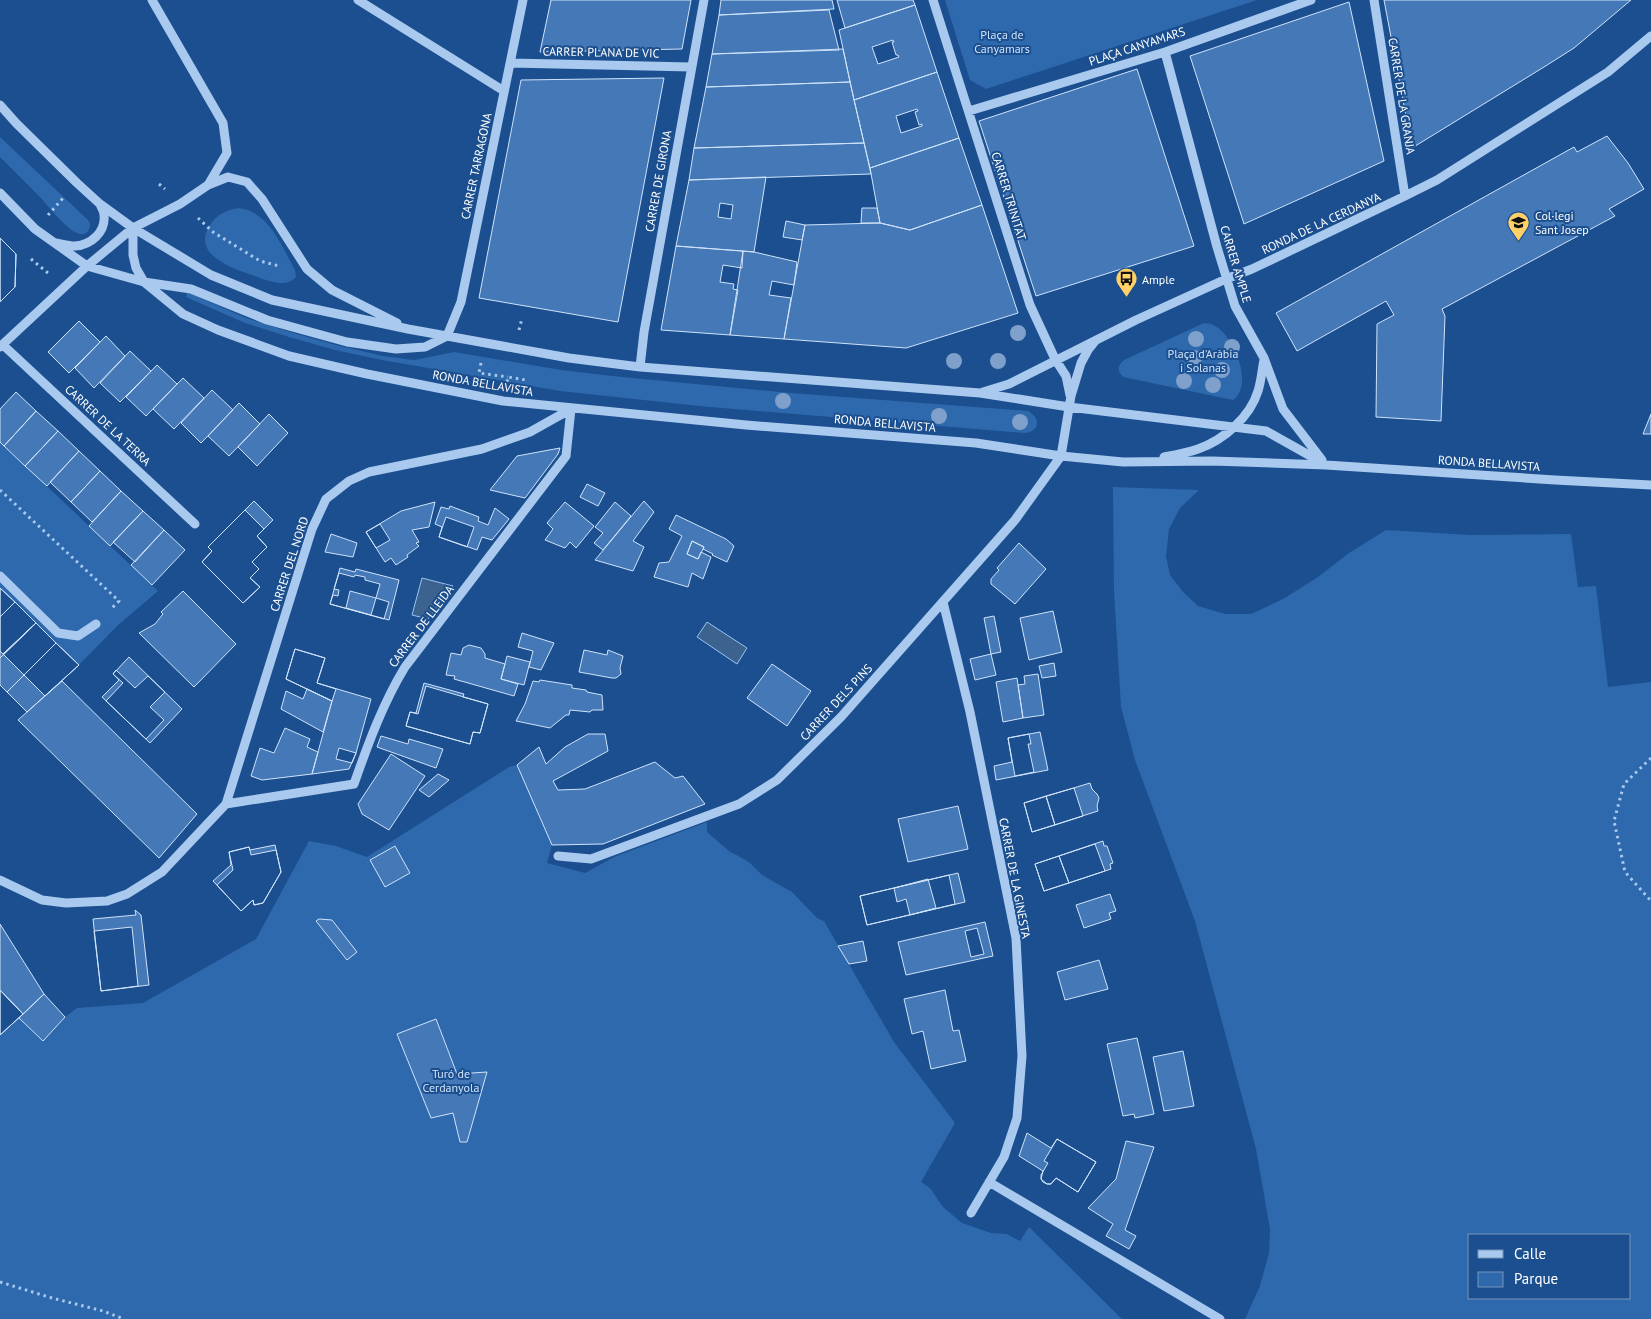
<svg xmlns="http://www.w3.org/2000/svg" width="1651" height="1319" viewBox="0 0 1651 1319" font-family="'PT Sans',sans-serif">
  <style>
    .green { fill: #2e69ad; fill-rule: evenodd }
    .water { fill: #3c6290; stroke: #9cc4f0 }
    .building { fill: #4478b7; stroke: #cfe3fa; fill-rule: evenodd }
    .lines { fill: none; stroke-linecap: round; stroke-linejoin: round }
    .path { stroke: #a9c9ee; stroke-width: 3; stroke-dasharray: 2.5 4; stroke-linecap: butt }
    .minor { stroke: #a9c9ee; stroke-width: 9 }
    .tree { fill: #7ea0ca }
    .labels { text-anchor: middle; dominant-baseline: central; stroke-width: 4; stroke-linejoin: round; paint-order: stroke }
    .park-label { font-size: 12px; fill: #cfe3fa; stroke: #1b4f8f }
    .street-label { font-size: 12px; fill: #fff; stroke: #1b4f8f }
    .poi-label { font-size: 12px; fill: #fff; stroke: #1b4f8f; text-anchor: start }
  </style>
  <rect width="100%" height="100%" fill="#1b4f8f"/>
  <path class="green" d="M945,0H1257L986,89L970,80Z
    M0,137L88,220L90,224C90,231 85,237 77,233C62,226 46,202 33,190C22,179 11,168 0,157Z
    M239,208C269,212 282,247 295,270L296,277C292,281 288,283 282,283C272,283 261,278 252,275C231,268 191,254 210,225C217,214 227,210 239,208Z
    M187,292L246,318L290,332L336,345L383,356L414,360L454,352L561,370L612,376L791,393L1028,411C1041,418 1040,431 1025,433L699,406L560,391L382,360L335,350L289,337L245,323L186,297Z
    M1204,323C1206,324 1209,323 1211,324C1233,331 1255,385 1233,400L1123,377C1117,371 1117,366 1124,360Z
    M0,442L158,591L117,626L79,665L0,588Z
    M1113,487L1199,490L1180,508L1169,529L1166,556L1170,575L1183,592L1198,606L1225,614H1251L1283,599L1318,577L1349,553L1386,530L1471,535L1571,534L1578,587L1596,586L1608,687L1651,682V1319H1245L1260,1286L1269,1253L1270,1229L1256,1149L1195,921L1135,760L1121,707L1114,591ZM1470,1235H1630V1298H1470Z
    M517,765L552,845L547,863L585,873L614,857L707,822V832L729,851L749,862L762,875L792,892L817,918L824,921L894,1042L955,1123L921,1182L930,1188L943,1207L962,1223L991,1233L1007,1234L1020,1241L1029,1227L1122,1319H0V1035L19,1018L43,1041L65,1017L77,1008L143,1003L256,939L309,841L336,846L367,857L509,767Z"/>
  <path class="water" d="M422,578L453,586L428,619L412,615Z
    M707,622L747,648L737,664L697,637Z"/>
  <path class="building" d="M551,0H691L682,49L540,52Z
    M721,0H832L834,9L719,15Z
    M837,0H913L915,5L845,28Z
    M1384,0H1631L1574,48L1544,67L1412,148Z
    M1349,2L1384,161L1244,224L1190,56Z
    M915,5L937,72L854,100L839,30ZM893,40L894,42H892L896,55H898L899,57L878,64L872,47Z
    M829,10L839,50L712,54L719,15Z
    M843,49L850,82L706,87L712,54Z
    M1137,69L1194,246L1036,296L979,121Z
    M937,72L959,138L870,168L854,100ZM917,109L918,111L915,112L919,125L922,124V126L901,133L896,116Z
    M664,78L618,322L479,298L521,80Z
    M850,82L864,143L694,148L706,87Z
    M1607,136L1628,163L1644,189L1609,209L1615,216L1442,309L1445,316L1441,421L1376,417L1377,324L1394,315L1386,301L1297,351L1276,313L1574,147L1577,152Z
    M959,138L982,205L910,230L880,223L870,168Z
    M864,143L871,174L689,180L694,148Z
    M766,177L754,252L676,246L689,180ZM720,203L733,205L731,219L718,217Z
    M982,205L1018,313L906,348L784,339L805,225L880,223L910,230Z
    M862,208H877L880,223H861Z
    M786,221L805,225L802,240L783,237Z
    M0,238L16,254L15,287L0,302Z
    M0,238L16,254L15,287L0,302Z
    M676,246L743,251L742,268L723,265L720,282L734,284L733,289L738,290L730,335L661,330Z
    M743,251L754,252L797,262L794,285L772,281L769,295L791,298L784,339L730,335Z
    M79,321L100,342L69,373L48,352Z
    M106,336L125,356L94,388L75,368Z
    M130,351L151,371L120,402L100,383Z
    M157,365L177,384L146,416L126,397Z
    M183,378L204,398L174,429L153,409Z
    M212,390L233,410L201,443L181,423Z
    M16,392L36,411L4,446L0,442V409Z
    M239,403L260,424L229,456L208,436Z
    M36,411L58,431L25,466L4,446Z
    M269,414L288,433L257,466L238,447Z
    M1651,414V434H1643Z
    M58,431L79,451L47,486L25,466Z
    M560,448L558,454L525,498L490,490L517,456Z
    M79,451L100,471L71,502L50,482Z
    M100,471L121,491L92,522L71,502Z
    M587,484L605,493L598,506L580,497Z
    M121,491L143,511L110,546L89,526Z
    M254,501L273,520L257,536L267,547L252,562L259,569L250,578L260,587L243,603L202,562L212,551L208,547Z
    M644,501L654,512L633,541L644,547L633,571L595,560Z
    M435,502L429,527L412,530L419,542L416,543L419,546L407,555L408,557L396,565L391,558L385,562L366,532L401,511Z
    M565,502L594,526L576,548L570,542L565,548L545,540L553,529L547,523Z
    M615,502L631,516L603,550L594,543L603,533L595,527Z
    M450,506L479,517L478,521L488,525L495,508L509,519L492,540L482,537L477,550L439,537L442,527L435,524L441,507L449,509Z
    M245,510L264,529L257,536L267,547L252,562L259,569L250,578L260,587L243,603L202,562L212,551L208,547Z
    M143,511L164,530L135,562L113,542Z
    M676,515L726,539L734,546L727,562L712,555L713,554L703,549L704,547L692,541L687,554L698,559L701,552L711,557L703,579L692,573L688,587L654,577L659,563L669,562L682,536L669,529Z
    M446,517L474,527L467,547L439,537Z
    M380,524L390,540L376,548L366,532Z
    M164,530L185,550L152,585L131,565Z
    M331,534L357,543L353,557L325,552Z
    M692,541L704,547L698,559L687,554Z
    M1019,543L1046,569L1015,604L991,584V579L999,570L997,568Z
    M340,568L355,572L356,569L399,580L389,620L330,604Z
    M339,573L354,577L355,575L365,577V580L380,584L376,598L389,602L384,619L330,604L333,595L338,596L339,590L334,589Z
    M0,588L15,602L0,617Z
    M0,588L15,602L0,617Z
    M183,591L236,644L194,687L139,633L155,624L163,614L161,612Z
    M350,591L376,598L371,615L346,608Z
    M15,602L36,623L3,654L0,651V617Z
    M15,602L36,623L0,658V617Z
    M1053,611L1062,652L1029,660L1020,618Z
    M994,616L1001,652L991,654L984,618Z
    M36,623L56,643L24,675L3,654Z
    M36,623L56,643L7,692L0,685V658Z
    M522,633L554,643L541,670L529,667L533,651L518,647Z
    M56,643L79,665L45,696L24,675Z
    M56,643L79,665L27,712L7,692Z
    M469,645L481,648L485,654V658L505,664L501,679L518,684L514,696L454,679L455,676L446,675L451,653L461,655L463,648Z
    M295,649L325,658L317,683L336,689L332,701L286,679Z
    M295,649L325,658L317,683L371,699L356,753L349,769L312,774L332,701L286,679Z
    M584,650L607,655L608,650L623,656L620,668L621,674L616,678H612L579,672Z
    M991,654L996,675L975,680L970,659Z
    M507,656L530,662L524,685L501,679Z
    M129,657L182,709L150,743L102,697L119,680L113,674Z
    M1054,663L1056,676L1042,678L1039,666Z
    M772,664L811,691L787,726L747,698Z
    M116,670L135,688L148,676L165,692L150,707L164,720L146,739L106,701L123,683L113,674Z
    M1038,674L1044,715L1023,718L1018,685L1025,684L1024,676Z
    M1017,678L1023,718L1003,722L996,682Z
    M540,680L572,685V688L586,690L587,692L602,695L603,710H592L590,712L570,710L569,715H566L550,728L516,721L525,704L533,681L539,682Z
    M62,681L197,814L159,858L18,720Z
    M424,683L464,694L463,697L488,704L480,733L473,732L470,744L406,726L410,712L416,713Z
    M426,686L488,704L480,733L473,732L470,744L406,726L410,712L418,714Z
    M307,689L332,701L323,732L281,709L286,691L303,699Z
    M285,728L310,739L307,747L318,752L312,774L262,780L251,776L260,748L274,753Z
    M1040,732L1048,770L996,780L994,766L1012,762L1008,738Z
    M588,734H605L608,751L553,781L558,790L585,789L655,762L675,778L683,776L705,804L603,844L552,845L517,765L539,747L546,764L565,747Z
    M1029,734L1031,744H1028L1034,772L1015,776L1008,738Z
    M381,736L408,744L409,739L443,749L436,768L377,747Z
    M339,748L356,753L352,763L336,759Z
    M391,754L425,776L389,830L362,814L358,804Z
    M438,774L449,780L429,797L419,790Z
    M1090,783L1092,789L1097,794L1099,798L1097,806L1098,811L1032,832L1024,803Z
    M1074,788L1083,816L1055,825L1046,796Z
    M1046,796L1055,825L1032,832L1024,803Z
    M958,806L968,849L908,862L898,819Z
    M1103,841L1104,846H1107L1113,863L1110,864L1111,869L1044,891L1035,864Z
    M1095,844L1105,871L1069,883L1059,856Z
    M275,845L281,872L263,903L254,905L253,900L241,911L213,881L231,865L229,852L249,847L250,850Z
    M395,846L410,873L385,887L370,860Z
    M249,847L251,855L276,850L281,872L263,903L254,905L253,900L241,911L217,885L233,870L229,852Z
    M1059,856L1069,883L1044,891L1035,864Z
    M958,873L965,902L867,925L860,896Z
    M949,875L955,904L867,925L860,896Z
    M928,879L936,908L910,915L906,899L897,902L894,888Z
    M1110,894L1116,911L1109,913L1111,919L1084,928L1076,905Z
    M135,910L141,915L149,985L101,991L93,919L136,915Z
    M319,919L332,920L357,952L347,960L316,921Z
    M985,922L993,956L906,975L898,942ZM977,928L984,954L971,957L965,931Z
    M0,924L44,994L23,1014L0,990Z
    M132,927L138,986L101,991L94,931Z
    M863,941L867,961L849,964L838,946Z
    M1099,960L1108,989L1065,1000L1057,972Z
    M0,990L23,1014L0,1035Z
    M0,990L23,1014L0,1035Z
    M945,990L953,1031L959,1030L966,1061L931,1069L923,1031L912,1034L904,999Z
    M44,994L65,1017L43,1041L19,1018Z
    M436,1019L457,1074L487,1072L467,1142H460L453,1113L431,1118L397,1034Z
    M1137,1038L1154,1114L1135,1118L1134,1114L1123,1116L1107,1044Z
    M1183,1051L1194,1106L1164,1111L1153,1057Z
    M1027,1133L1051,1148L1057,1139L1096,1162L1078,1192L1056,1178L1051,1184H1047L1043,1182L1041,1179L1043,1171L1019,1156Z
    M1057,1139L1096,1162L1078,1192L1056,1178L1051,1184H1047L1041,1179V1175L1048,1163L1044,1161Z
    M1126,1141L1154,1147L1125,1230L1136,1236L1129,1249L1106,1236L1113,1224L1088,1208L1116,1179Z"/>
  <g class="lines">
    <path class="path" d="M159,184L165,189
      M48,215L64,197
      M198,218L213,232L260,261L279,266
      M31,259L48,273
      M519,330L522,318
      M481,363L479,373L508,377
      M507,382L508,377L526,380
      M0,490L119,601L110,610
      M1651,758L1624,784L1614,821L1625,872L1651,901
      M0,1282L52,1298L103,1311L124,1319"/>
    <path class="minor" d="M152,0L223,123L227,153L208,185
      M358,0L504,91
      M933,0L1030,305L1055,359L1066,376L1070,395
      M1374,0L1405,196
      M1165,52L1217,247L1235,306L1264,358L1283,409L1322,460
      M511,63L691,67
      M0,105L16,123L77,183L100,204L133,228L211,275L272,300L408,329L569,358L640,367L980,393L1069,407L1266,431L1323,463
      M969,111L1165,52L1311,0
      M0,193L35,229L87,266L144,282L191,289L267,320L347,342L396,349L425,347L447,336L461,302L523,0
      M133,228V255L136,268L144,282L183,314L218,330L289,356L367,374L503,401L746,425L976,443L1061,456L1123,462L1212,461L1326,465L1555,480L1651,485
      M56,243C62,244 69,246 75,246C91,245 106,232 104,215C104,211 101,207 100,204
      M3,345L195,524
      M0,347L87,266L133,228L180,204L208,185L228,177L247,182L262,199L307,269L332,290L397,323
      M640,367L644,332L704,0
      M983,392L1009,384L1136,320L1226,279L1252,269L1405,196L1437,180L1608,72L1651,36
      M1164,457C1175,455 1187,453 1198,449C1224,440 1250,417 1258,391C1261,382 1262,370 1264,360
      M0,576L58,633L78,636L96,624
      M943,602L970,712L1016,938L1022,1056L1017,1118L1004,1157L971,1213
      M226,804L354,784C368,744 383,703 405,667L566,456L571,409
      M558,856L591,859L739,804L777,780L841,717L1015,520L1061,456L1071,396L1081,363L1088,350L1096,340
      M0,880L42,900L66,903L107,901L127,894L162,872L226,804L312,529L326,499L349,481L369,472L482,449L530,432L571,409
      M989,1182L1220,1319"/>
  </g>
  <g class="tree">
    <circle cx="1018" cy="333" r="8"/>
    <circle cx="1196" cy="339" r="8"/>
    <circle cx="1232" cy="347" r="8"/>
    <circle cx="1194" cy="358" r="8"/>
    <circle cx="954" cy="361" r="8"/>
    <circle cx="998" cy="361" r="8"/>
    <circle cx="1222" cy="370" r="8"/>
    <circle cx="1184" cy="381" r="8"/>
    <circle cx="1213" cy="385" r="8"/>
    <circle cx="783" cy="401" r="8"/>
    <circle cx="939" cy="416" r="8"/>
    <circle cx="1020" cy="422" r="8"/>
  </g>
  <defs>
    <symbol id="school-pin" viewBox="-11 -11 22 30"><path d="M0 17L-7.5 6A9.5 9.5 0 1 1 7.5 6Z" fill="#ffd166" stroke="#1b4f8f"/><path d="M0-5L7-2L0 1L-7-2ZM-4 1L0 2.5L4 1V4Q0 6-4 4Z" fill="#111"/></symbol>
    <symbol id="bus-pin" viewBox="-11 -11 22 30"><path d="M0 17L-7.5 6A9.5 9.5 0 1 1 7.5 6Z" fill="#ffd166" stroke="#1b4f8f"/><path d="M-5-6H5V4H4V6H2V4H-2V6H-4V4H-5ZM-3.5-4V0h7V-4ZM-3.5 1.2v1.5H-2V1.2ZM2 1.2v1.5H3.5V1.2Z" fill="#111"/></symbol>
  </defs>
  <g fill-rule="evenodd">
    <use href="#school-pin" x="1506" y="210" width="25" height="34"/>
    <use href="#bus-pin" x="1114" y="266" width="25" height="34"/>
  </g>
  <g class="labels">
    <g class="park-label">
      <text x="1002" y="34">Plaça de<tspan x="1002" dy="14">Canyamars</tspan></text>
      <text x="1203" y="353">Plaça d'Aràbia<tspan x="1203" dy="14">i Solanas</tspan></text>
      <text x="451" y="1073">Turó de<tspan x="451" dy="14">Cerdanyola</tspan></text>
    </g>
    <g class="street-label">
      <text transform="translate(1137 46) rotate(-18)">PLAÇA CANYAMARS</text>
      <text transform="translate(601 52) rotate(1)">CARRER PLANA DE VIC</text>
      <text transform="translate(1402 96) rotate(81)">CARRER DE LA GRANJA</text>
      <text transform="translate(476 166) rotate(-78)">CARRER TARRAGONA</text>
      <text transform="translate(658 181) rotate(-80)">CARRER DE GIRONA</text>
      <text transform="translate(1009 196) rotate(73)">CARRER TRINITAT</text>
      <text transform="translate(1321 223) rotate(-25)">RONDA DE LA CERDANYA</text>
      <text transform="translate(1236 264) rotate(73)">CARRER AMPLE</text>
      <text transform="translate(483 383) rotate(10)">RONDA BELLAVISTA</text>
      <text transform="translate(885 423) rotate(5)">RONDA BELLAVISTA</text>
      <text transform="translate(108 425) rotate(43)">CARRER DE LA TERRA</text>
      <text transform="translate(1489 463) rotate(4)">RONDA BELLAVISTA</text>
      <text transform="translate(289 564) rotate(-72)">CARRER DEL NORD</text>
      <text transform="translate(421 626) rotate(-53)">CARRER DE LLEIDA</text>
      <text transform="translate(836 702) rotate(-47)">CARRER DELS PINS</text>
      <text transform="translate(1015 878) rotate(79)">CARRER DE LA GINESTA</text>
    </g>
    <g class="poi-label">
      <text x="1535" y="215">Col·legi<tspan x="1535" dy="14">Sant Josep</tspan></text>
      <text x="1142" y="279">Ample</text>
    </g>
  </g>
  <rect x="1468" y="1234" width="162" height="65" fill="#1b4f8f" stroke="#7695bc"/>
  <rect x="1478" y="1250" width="25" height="8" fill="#a9c9ee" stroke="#7695bc"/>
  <text x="1514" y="1259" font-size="15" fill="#ffffff">Calle</text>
  <rect x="1478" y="1272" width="25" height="15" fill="#2e69ad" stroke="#7695bc"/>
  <text x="1514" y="1284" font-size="15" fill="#ffffff">Parque</text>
</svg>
